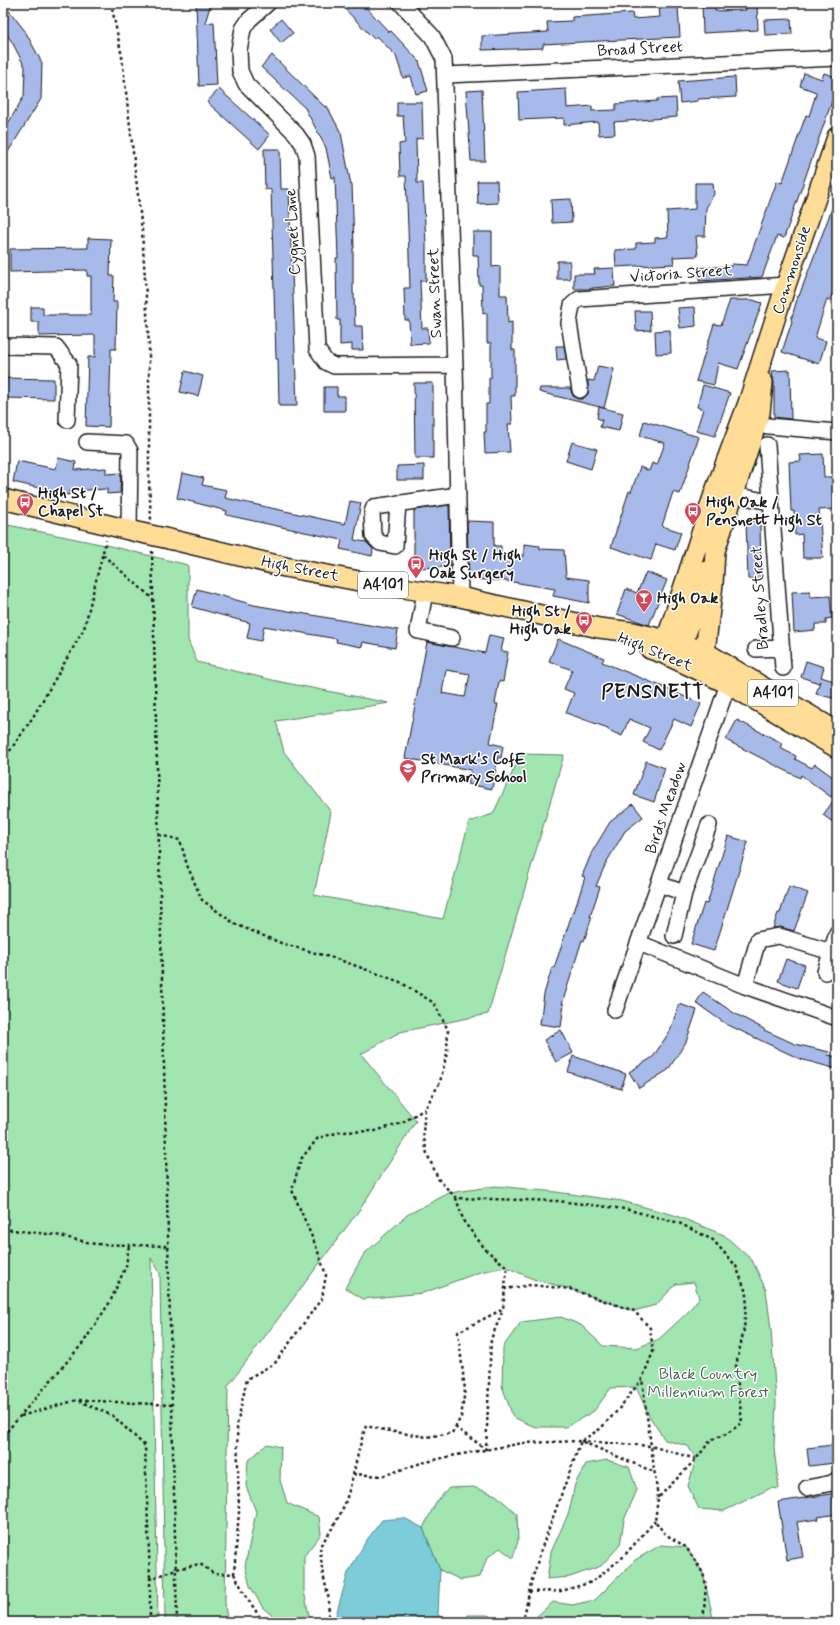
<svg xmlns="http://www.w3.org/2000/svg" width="840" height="1625" viewBox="0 0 840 1625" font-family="Mynerve,sans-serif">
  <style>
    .green { fill: #a1e5b1; stroke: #5e8066 }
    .water { fill: #7dccd9; stroke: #56868d }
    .building { fill: #a7bae9; stroke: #1c1c1c; fill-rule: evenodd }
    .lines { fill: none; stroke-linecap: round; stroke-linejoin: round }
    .minor-casing { stroke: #1c1c1c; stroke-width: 18 }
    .major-casing { stroke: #1c1c1c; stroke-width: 22 }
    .path { stroke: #1c1c1c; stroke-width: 2.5; stroke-dasharray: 3 3; stroke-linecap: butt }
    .minor { stroke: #fff; stroke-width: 15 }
    .major { stroke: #ffdd96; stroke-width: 19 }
    .major-bridge-casing { stroke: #1c1c1c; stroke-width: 22; stroke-linecap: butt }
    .major-bridge { stroke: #ffdd96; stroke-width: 19 }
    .labels { text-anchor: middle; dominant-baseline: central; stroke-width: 3; stroke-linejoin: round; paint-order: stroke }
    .shield { fill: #fff; stroke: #606060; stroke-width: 1 }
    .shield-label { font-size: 15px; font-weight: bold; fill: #1c1c1c }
    .street-label { font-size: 16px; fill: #1c1c1c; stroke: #fff }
    .poi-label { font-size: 16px; font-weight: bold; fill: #1c1c1c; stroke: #fff; text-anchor: start }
    .park-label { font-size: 16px; fill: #4b6250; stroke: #fff }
    .district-label { font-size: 20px; font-weight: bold; letter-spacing: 1px; fill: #1c1c1c; stroke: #fff }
  </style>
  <rect width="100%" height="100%" fill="#fff"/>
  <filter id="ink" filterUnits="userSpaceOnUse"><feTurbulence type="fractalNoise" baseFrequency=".025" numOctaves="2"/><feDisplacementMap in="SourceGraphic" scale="8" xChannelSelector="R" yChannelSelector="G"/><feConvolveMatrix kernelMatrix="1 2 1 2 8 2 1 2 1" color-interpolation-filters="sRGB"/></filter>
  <g filter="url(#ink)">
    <path class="green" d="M3,524L110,546L188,565V640L197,662L281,682L389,703L276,721L284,752L331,812L314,895L443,919L469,822L493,814L521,754L564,755L488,1014L400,1032L361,1054L416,1121L360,1209L228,1386L225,1602L227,1622H165L160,1273L151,1258L158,1622H3Z
      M496,1186L556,1192L622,1201L674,1215L724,1235L752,1260L766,1290L771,1329L776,1402L774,1448L779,1489L771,1488L724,1511L699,1509L688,1486L696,1459L688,1446L665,1440L649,1416L636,1387L611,1388L594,1411L566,1427H535L513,1417L502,1386L503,1347L521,1322L561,1317L581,1325L603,1346L637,1348L659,1339L687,1313L699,1298L694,1282L676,1284L656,1305L634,1311L570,1289L533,1279L506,1267L480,1272L423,1293L363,1299L345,1288L364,1254L407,1215L449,1193Z
      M267,1444L281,1447L280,1480L287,1503L319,1517L321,1534L304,1556V1591L310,1620L309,1622H280L263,1608L250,1586L245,1566L256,1512L246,1486L248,1461Z
      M607,1460L629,1467L637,1490L624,1520L620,1545L601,1566L570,1577L547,1579L551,1552L569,1512L575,1484L586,1464Z
      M473,1487L496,1495L517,1514L518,1541L513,1558L500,1548L487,1558L480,1577L461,1580L440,1570L423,1528L436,1502L449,1488Z
      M661,1545L686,1547L703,1573L714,1622H534L536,1617L553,1602L572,1605L595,1600L635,1560Z
      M468,1615H487L504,1622H465Z"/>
    <path class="water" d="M404,1518L423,1528L440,1570L438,1614L444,1622H334L348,1573L366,1541L382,1520Z"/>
    <path class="building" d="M3,3L25,31L42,63L41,99L3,160V132L24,96L25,67L12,42L3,29Z
      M196,3H211L205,23L214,22L217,85L199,86Z
      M339,3H362L389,32L391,31L419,61L428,91L416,94L411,76L403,78L396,56L377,36L374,39Z
      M702,3H715V11L746,10V3H757L758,30L703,33Z
      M678,7L680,37L543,44V48L482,50V36L548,32L547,22L572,21V17L632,13L633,19L660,17L659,8Z
      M281,19L293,33L281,43L270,29Z
      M791,19L792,34L765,35L764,20Z
      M272,55L325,107L327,106L341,133L351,185L352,184L354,248H353V294H354L355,326H362L363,350H352V344L340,345V320H337L336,258H338L335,177L332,178L326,148L305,108L261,67Z
      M804,73L822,79L824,73L837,77V87L784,238L777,236L762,277L699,281V268L732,266V264L747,265L777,181L782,183L806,115L809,116L816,94V92L800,86Z
      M735,77L736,97L698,99V101L680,103L678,81Z
      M219,89L270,135L259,149L207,102Z
      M566,89L567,108L592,106V111L616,110V104L657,101V99L676,98L677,117L614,122L615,134L599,135L598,122L564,125V118L519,120L518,92Z
      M482,90L485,161H471L466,91Z
      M397,102H422L423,138L416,139L417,183H423L426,244V281H420L422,328H428L429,343L410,344L409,320H405L404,288H410L409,255L406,176H400L399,144L405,143L403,116H397Z
      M264,149H280L281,189H289L297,406H279L278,359H276L271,189L265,190Z
      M477,181H497L498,203L478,204Z
      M695,183H713L714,194L706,208L705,236H696L698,256L673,257L674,264L616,267L615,250L636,249V243L655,242V238L668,237L667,211L695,209Z
      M836,198H837V282L830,300L827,299L815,338L826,341L819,364L782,352L792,321L791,320L798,296H799Z
      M571,199L572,222L552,223L551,200Z
      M473,232H492V267L500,266V295H507L508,323L512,322V350H515V396H511L512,424H508L510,452L485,453L484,432H486V404H489V378H491V343H487V313L483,314L482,285H479L478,255H473Z
      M88,238L111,239L110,276H114L113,302H117L116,349H111L109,427L86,426L88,357H95V335L39,336V322H31V307H43V315H91V276H87V270L10,272V249L88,248Z
      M557,261H570V279H557Z
      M614,268L615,286L592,288V289H574V274H595L594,269Z
      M730,300H753L762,303L738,369L718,363L714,385L696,381L714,324L721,325Z
      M695,307L696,326L680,328L678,308Z
      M635,311H650L651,330L636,331Z
      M670,330L671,353L656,354L655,331Z
      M556,346H564L566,359L557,360Z
      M598,366L614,369L604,408L539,392L540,388H570L573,396L577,399H582L588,394V380L594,381Z
      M790,370L791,419L774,417V383L772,371Z
      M185,371L203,376L198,396L180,392Z
      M3,378L54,379V399L3,398Z
      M414,383H433V458H415Z
      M703,385L730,393L715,436L696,431L703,409L697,407Z
      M324,387H337V396H345V411H324Z
      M599,407L623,413L619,431L600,427L602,420L597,418Z
      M644,421L699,437L680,494L673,492L662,526L681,532L675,550L656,544L651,560L611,547L629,491L631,492L640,467L649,471L652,463L657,465L665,443L640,436Z
      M572,442L597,449L591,469L566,461Z
      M823,454L824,477H833L835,509L819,510L823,558H803L802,534L795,535L794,511H791L789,462L801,461L800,455Z
      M58,458L76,462L75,470L106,468V474L121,473L120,493L107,494V489L70,491L69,495L13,482L17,461L56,469Z
      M424,465V480H397V466Z
      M182,473L204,478L202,485L227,490L225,498L345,524L350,501L361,503L354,540L366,542L373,549L372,556L340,549L342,540L226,515L227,511L177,498Z
      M449,505L450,567L414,568V510Z
      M467,521L494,522V546H501V556H524V544L540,546V549L564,550L566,577L589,580V603L553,596L555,589L507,581L469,579Z
      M760,521L761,579H748L746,522Z
      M646,572L667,580L649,625L617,614L626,589L637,593Z
      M197,589L254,605L398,630L395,648L363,642L362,647L336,642L337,639L264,626L261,641L247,638L250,623L192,607Z
      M810,591V597L830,596L832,618L826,619V624H815V630L794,632L792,592Z
      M489,635L504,638L501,651L508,652L503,682L499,681L495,704H498L490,743L503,746L501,758L498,757L492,789L468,784L471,770L405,758L427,642L485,653ZM446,670L470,674L465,697L442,693Z
      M558,639L604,658L602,662L668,689L701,704L691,727L674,719L659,750L643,742L650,728L629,719L622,736L608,730V728L566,713L574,693L564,689L572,670L549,661Z
      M806,661L824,667L821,677L837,682V699L816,694L820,681L819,683L801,677Z
      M737,720L782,743L780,748L796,756L795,759L812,768L815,764L837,780V788L831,797L801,775L800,778L726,740Z
      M646,761L665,768L654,802L634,795Z
      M837,796V825L823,815Z
      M633,804L643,817L625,831L606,863L596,886L600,887L590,917H592L584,941L582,940L562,1004H564L561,1027L540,1024L544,994L552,968H554L573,911L574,912L585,877L582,876L592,852L610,822Z
      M728,836L748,842L714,951L691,944L704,903L707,904Z
      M789,886L808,893L794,931L781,927L773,928L778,913H780Z
      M786,959L805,965L797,988L778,981Z
      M703,992L734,1013L764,1029V1030L795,1044L829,1052L828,1055L837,1057V1069L800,1059L726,1024L696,1003Z
      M679,1004L697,1010L686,1042L668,1070L639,1088L629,1072L653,1057L670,1031Z
      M561,1030L573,1053L556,1062L544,1040Z
      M573,1056L626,1074L621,1089L568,1072Z
      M833,1445L835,1463L809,1466L807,1448Z
      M837,1493V1514L818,1517L819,1519L797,1522L803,1557L787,1560L778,1502Z"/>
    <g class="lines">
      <defs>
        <path id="minor" d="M268,3L249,20L243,29L239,50L240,71L246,84L296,134L303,144L307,156L317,349L326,362L334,366L455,365
          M401,3L432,36L444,59L455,365L460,597
          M445,75L837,58
          M3,346L56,347L69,364L67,420
          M580,390L569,323L572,305L579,299L786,285
          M756,425L837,432
          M87,442L126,444L130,451L129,530
          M767,445L783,668
          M734,495L770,502
          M398,503L395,546L380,543L373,536L372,512L374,507L458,495
          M425,592L418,631L452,638
          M756,649L782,648
          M659,884L684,893L709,825
          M674,936L684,893
          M639,943L745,986L837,1018
          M825,972L837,933
          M745,986L758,940L779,936L831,952
          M615,1010L728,684
          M807,1488L832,1483L837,1480"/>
        <path id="major" d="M3,499L137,532
          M169,539L285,567L359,581L460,597L599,628L633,632L683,644L705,652L826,725L837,738
          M650,649L662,653L728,684L837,748
          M705,652L713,584L715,551L760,413L763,382
          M662,653L715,491L748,403L786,285L837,137
          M673,653L683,644L706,571"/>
      </defs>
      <use href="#minor" class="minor-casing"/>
      <use href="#major" class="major-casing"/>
      <path class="path" d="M111,3L122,57L142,230L149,346V480L151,520
        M152,551L177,1622
        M103,555L152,598
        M3,761L33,717L84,629L106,540
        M159,835L180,840L187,865L202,900L235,924L281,943L340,960L400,982L434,1003L448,1030L447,1053L440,1082L425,1109L423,1133L427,1154L439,1180L456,1198L558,1201L625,1209L679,1223L713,1240L736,1266L747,1295L744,1329L736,1366L742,1423L726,1434L711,1440L696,1459L658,1498L655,1521L665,1534L686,1547L703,1573L706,1585L703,1622
        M3,1229L56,1235L95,1244L168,1246
        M79,1400L172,1405
        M21,1416L77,1400L113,1416L145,1446L150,1579
        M455,1427L486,1449L491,1339L503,1310
        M3,1436L83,1343L110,1302L126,1266L129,1245
        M581,1441L651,1446L642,1379
        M583,1442L654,1472
        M353,1474L382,1476L418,1464L451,1456L523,1443L581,1441L600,1429L618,1410L642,1379L653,1352L650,1328L634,1311L570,1289L531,1285L505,1289
        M658,1498L651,1446L696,1459
        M234,1574L239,1512L237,1425L247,1379L275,1363L322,1298L326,1275L317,1249L292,1190L301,1159L318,1138L340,1132L375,1131L402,1123L425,1109
        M529,1592L562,1591L592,1582L623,1557L655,1521
        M150,1622V1579L176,1569L200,1564L213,1573L234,1574L246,1596L263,1622
        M328,1622L329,1600L322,1570L320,1546C330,1532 339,1519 345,1503C354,1478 357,1451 366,1426L395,1432L427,1437L452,1433L461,1417L465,1390L458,1332L503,1309L507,1267L486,1250L464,1222L456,1198
        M523,1622L531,1583L542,1547L581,1441"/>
      <use href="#minor" class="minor"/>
      <use href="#major" class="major"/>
      <defs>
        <path id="major-bridge" d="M137,532L169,539"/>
      </defs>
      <use href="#major-bridge" class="major-bridge-casing"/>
      <use href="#major-bridge" class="major-bridge"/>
    </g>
  </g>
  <defs>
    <symbol id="bus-pin" viewBox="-11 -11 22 30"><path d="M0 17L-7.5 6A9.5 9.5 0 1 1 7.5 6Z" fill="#d1495b" stroke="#fff"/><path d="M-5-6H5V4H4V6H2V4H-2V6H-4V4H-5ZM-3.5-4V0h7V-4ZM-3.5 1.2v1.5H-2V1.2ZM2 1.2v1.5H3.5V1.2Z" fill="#fff"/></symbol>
    <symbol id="bar-pin" viewBox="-11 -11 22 30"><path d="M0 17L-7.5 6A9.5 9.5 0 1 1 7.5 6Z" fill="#d1495b" stroke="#fff"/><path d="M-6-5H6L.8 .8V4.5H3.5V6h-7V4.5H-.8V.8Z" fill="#fff"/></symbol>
    <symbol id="school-pin" viewBox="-11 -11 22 30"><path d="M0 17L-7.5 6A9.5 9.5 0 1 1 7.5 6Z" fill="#d1495b" stroke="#fff"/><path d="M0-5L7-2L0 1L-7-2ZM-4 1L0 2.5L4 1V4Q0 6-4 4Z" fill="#fff"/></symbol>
  </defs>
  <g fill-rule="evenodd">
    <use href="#bus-pin" x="15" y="492" width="20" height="27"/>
    <use href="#bus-pin" x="683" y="501" width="20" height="27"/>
    <use href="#bus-pin" x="406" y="554" width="20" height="27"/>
    <use href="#bar-pin" x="634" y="588" width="20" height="27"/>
    <use href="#bus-pin" x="574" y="610" width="20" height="27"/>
    <use href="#school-pin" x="398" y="758" width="20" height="27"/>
  </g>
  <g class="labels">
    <g class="shield">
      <rect x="358" y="572" width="50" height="26" rx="3"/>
      <rect x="748" y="680" width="50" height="26" rx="3"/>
    </g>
    <g class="shield-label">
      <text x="383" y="585">A4101</text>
      <text x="773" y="693">A4101</text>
    </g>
    <g class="street-label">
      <text transform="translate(640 49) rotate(-3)">Broad Street</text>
      <text transform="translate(293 232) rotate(-93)">Cygnet Lane</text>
      <text transform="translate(792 270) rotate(-72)">Commonside</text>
      <text transform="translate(681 274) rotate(-4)">Victoria Street</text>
      <text transform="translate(435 293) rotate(-92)">Swan Street</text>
      <text transform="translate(300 569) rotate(11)">High Street</text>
      <text transform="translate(760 598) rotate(-94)">Bradley Street</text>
      <text transform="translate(655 652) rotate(22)">High Street</text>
      <text transform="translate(666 808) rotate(-71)">Birds Meadow</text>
    </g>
    <g class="poi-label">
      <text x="38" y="493">High St /<tspan x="38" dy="18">Chapel St</tspan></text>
      <text x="706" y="502">High Oak /<tspan x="706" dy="18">Pensnett High St</tspan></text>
      <text x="429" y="555">High St / High<tspan x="429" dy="18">Oak Surgery</tspan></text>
      <text x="657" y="598">High Oak</text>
      <text x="571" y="611" text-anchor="end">High St /<tspan x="571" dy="18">High Oak</tspan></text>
      <text x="421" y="759">St Mark's CofE<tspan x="421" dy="18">Primary School</tspan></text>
    </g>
    <g class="park-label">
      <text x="708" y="1374">Black Country<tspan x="708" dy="18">Millennium Forest</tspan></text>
    </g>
    <g class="district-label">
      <text x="653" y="692">PENSNETT</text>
    </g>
  </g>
  <rect width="840" height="1625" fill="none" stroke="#fff" stroke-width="16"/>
  <rect x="8" y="8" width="824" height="1609" fill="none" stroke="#1c1c1c" stroke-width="1.5" filter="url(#ink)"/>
</svg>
